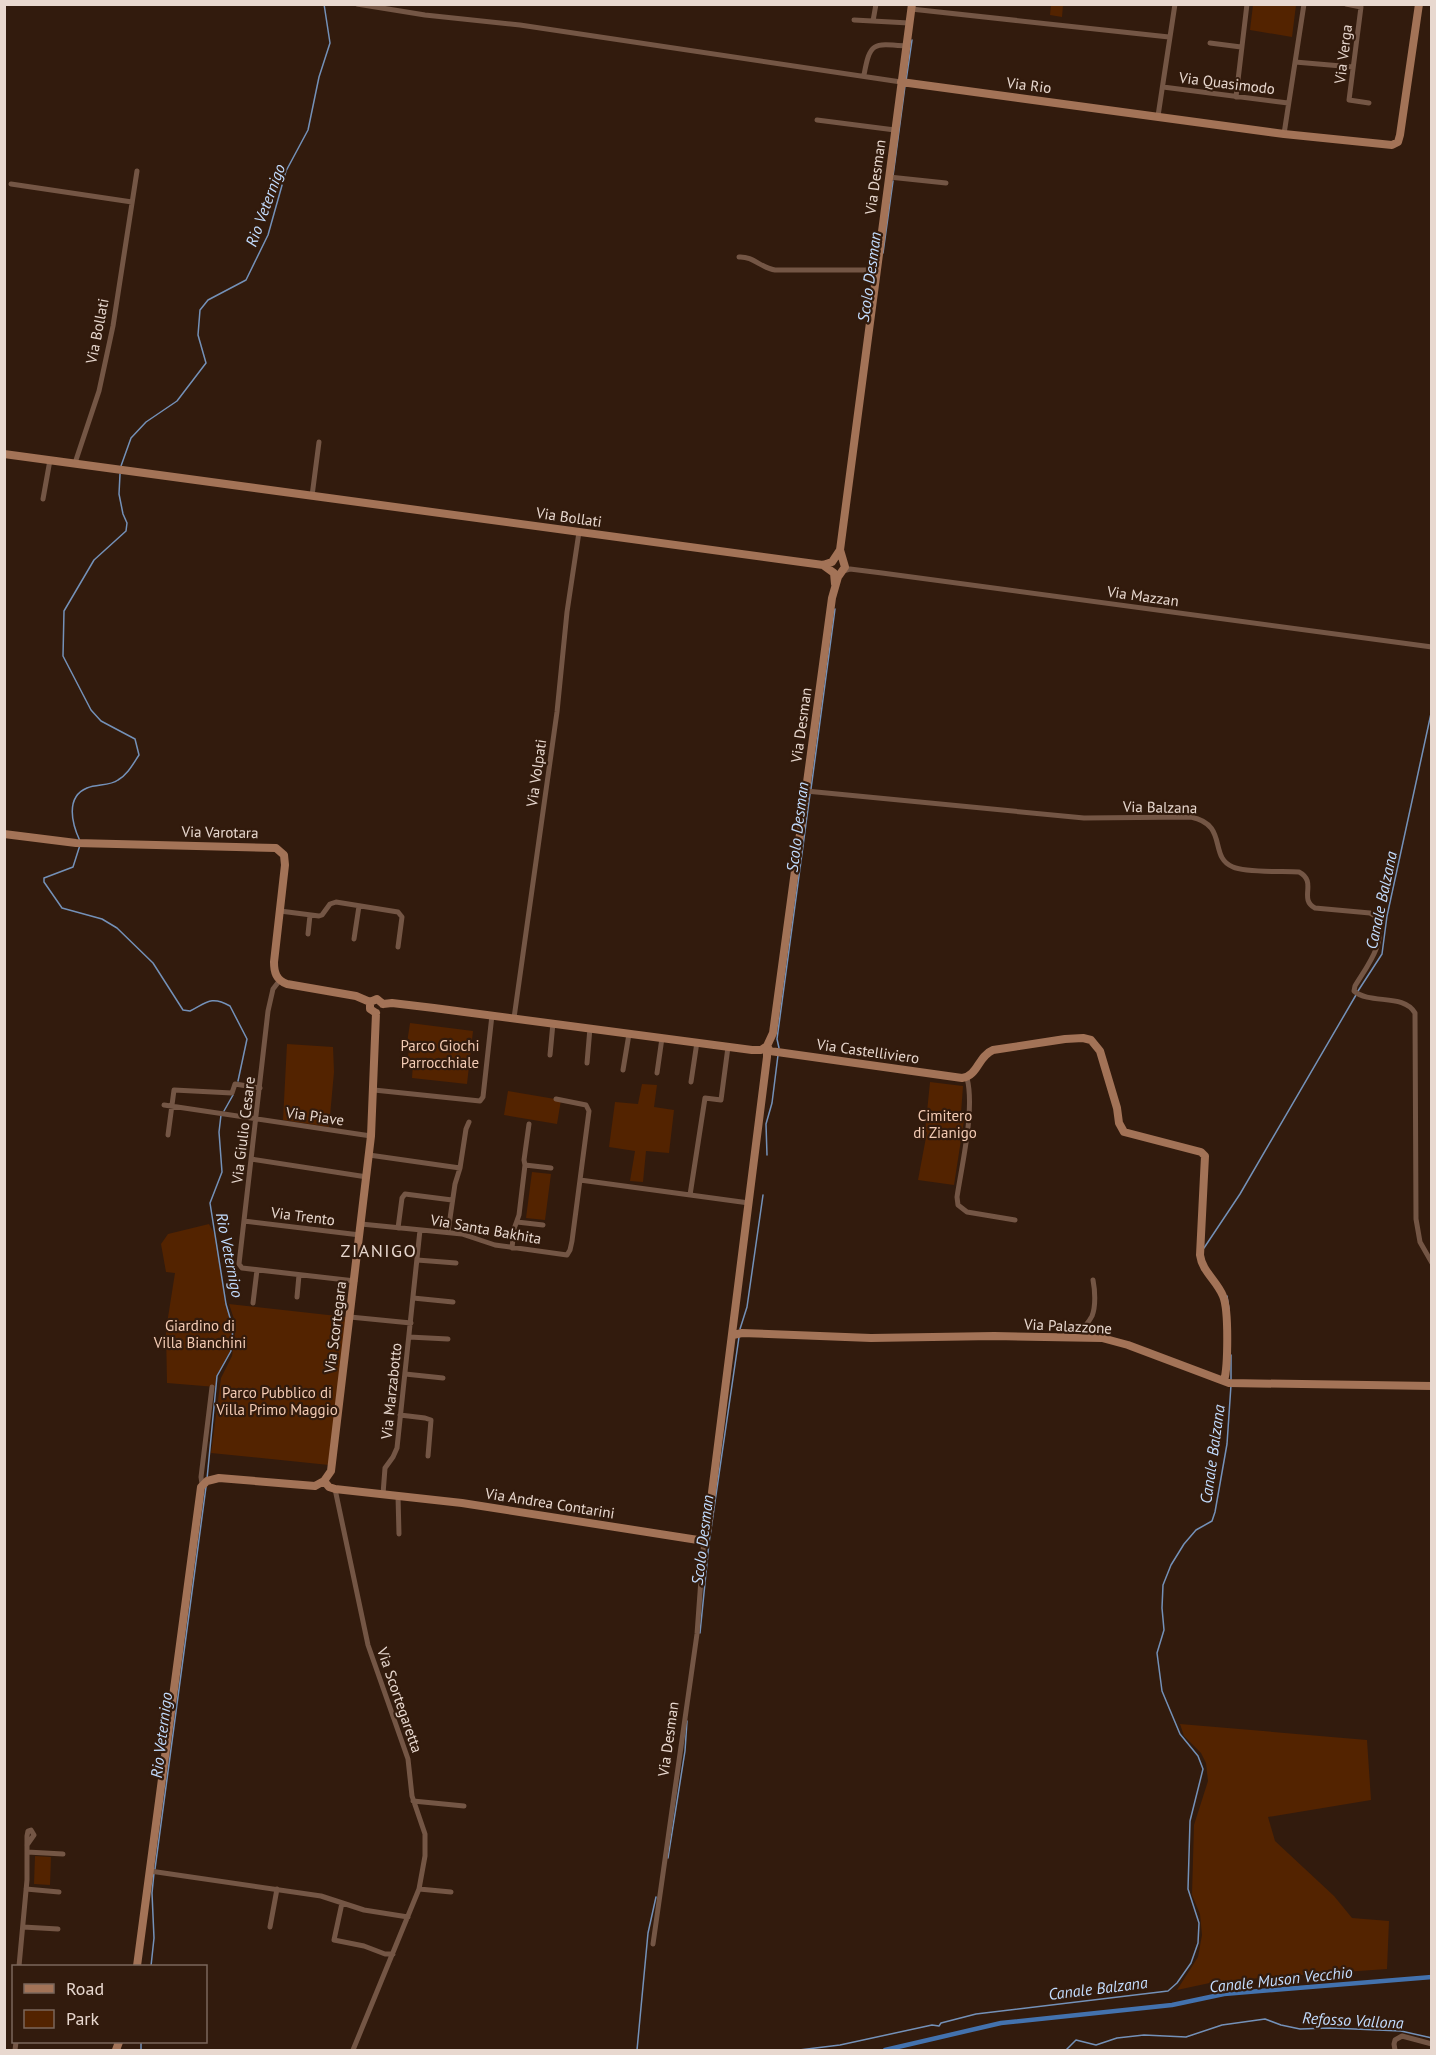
<svg xmlns="http://www.w3.org/2000/svg" width="1436" height="2055" font-family="'PT Sans',sans-serif">
<style>
.green{fill:#532300}
.lines{fill:none;stroke-linecap:round;stroke-linejoin:round}
.stream{stroke:#7491b8;stroke-width:1.5}
.canal{stroke:#4372ae;stroke-width:4.5}
.street{stroke:#745645;stroke-width:5}
.secondary{stroke:#a37357;stroke-width:8}
.labels{text-anchor:middle;dominant-baseline:central;stroke-width:4.5;stroke-linejoin:round;paint-order:stroke}
.street-label{font-size:15px;fill:#e8d8cf;stroke:#321b0d}
.park-label{font-size:15px;fill:#f3cbb4;stroke:#321b0d}
.water-label{font-size:16px;font-style:italic;fill:#c2dcfe;stroke:#321b0d}
.quarter-label{font-size:18px;letter-spacing:1.5px;fill:#e8d8cf;stroke:#321b0d}
</style>
<rect width="100%" height="100%" fill="#321b0d"/>
<path class="green" d="M 1051,5 L 1063,5 L 1062,17 L 1050,15 Z
M 1253,5 L 1296,5 L 1292,37 L 1250,30 Z
M 410,1023 L 473,1031 L 467,1084 L 412,1078 L 413,1063 L 407,1062 L 410,1044 L 407,1043 Z
M 287,1044 L 333,1047 L 334,1072 L 329,1127 L 283,1120 Z
M 930,1082 L 963,1086 L 961,1113 L 965,1114 L 954,1185 L 918,1180 L 927,1132 L 925,1132 Z
M 642,1084 L 657,1085 L 654,1107 L 674,1110 L 669,1153 L 646,1151 L 643,1182 L 630,1181 L 635,1151 L 609,1147 L 615,1102 L 638,1104 Z
M 508,1091 L 561,1100 L 557,1124 L 504,1115 Z
M 532,1172 L 551,1174 L 545,1220 L 526,1218 Z
M 209,1224 L 215,1235 L 226,1304 L 233,1328 L 231,1351 L 217,1376 L 216,1387 L 167,1383 L 166,1330 L 175,1273 L 166,1272 L 161,1244 L 168,1234 Z
M 229,1304 L 346,1317 L 329,1465 L 211,1453 L 221,1378 L 232,1356 L 236,1325 Z
M 1180,1724 L 1367,1740 L 1371,1800 L 1268,1817 L 1275,1841 L 1334,1896 L 1352,1918 L 1389,1921 L 1387,1969 L 1219,1981 L 1177,1990 L 1198,1957 L 1202,1935 L 1200,1914 L 1192,1895 L 1194,1825 L 1208,1781 L 1206,1763 L 1201,1753 L 1184,1736 Z
M 35,1856 L 51,1857 L 50,1885 L 34,1884 Z"/>
<g class="lines">
<path class="stream" d="M 916,5 L 916,4
M 906,81 L 912,40
M 893,176 L 905,86
M 883,253 L 893,181
M 121,466 L 131,438 L 146,422 L 177,401 L 206,363 L 198,335 L 200,310 L 208,300 L 246,280 L 268,235 L 286,171 L 308,130 L 319,77 L 330,43 L 324,4
M 811,789 L 835,609
M 80,841 C 72,824 65,797 87,788 C 97,784 110,786 118,780 C 128,774 133,764 139,755 L 135,739 L 101,721 L 91,710 L 63,656 L 64,611 L 94,560 L 126,531 L 127,523 L 123,514 L 119,494 L 120,474
M 80,845 L 73,867 L 44,878 L 44,882 L 62,908 L 102,919 L 117,928 L 153,963 L 183,1010 L 190,1011 C 206,1003 211,995 230,1006 L 247,1039 L 238,1081
M 1358,991 L 1382,954 L 1387,916 L 1432,709
M 779,1048 L 777,1039 L 810,794
M 224,1111 L 233,1095
M 767,1155 L 766,1124 L 772,1103 L 778,1055
M 1204,1248 L 1240,1194 L 1356,995
M 1227,1296 L 1229,1309
M 740,1329 L 747,1307 L 763,1195
M 1231,1355 L 1231,1381
M 207,1479 L 217,1376 L 231,1351 L 233,1328 L 226,1304 L 210,1203 L 222,1172 L 219,1132 L 221,1115
M 700,1633 L 709,1543 L 739,1337
M 668,1858 L 685,1751 L 687,1721
M 155,1869 L 206,1487
M 151,1966 L 154,1938 L 152,1893 L 154,1873
M 141,2050 L 141,2042
M 637,2050 L 648,1933 L 656,1897
M 799,2050 L 840,2045 L 932,2025 L 939,2026 L 941,2023 L 976,2014 L 1168,1991 L 1177,1983 L 1191,1963 L 1198,1943 L 1199,1923 L 1188,1889 L 1190,1821 L 1203,1769 L 1198,1756 L 1180,1734 L 1162,1691 L 1157,1653 L 1164,1630 L 1162,1608 L 1163,1585 L 1171,1565 L 1184,1544 L 1196,1530 L 1212,1521 L 1215,1512 L 1227,1444 L 1231,1385
M 1066,2050 L 1076,2040 L 1096,2045 L 1117,2038 L 1144,2035 L 1186,2037 L 1222,2025 L 1265,2019 L 1281,2025 L 1300,2029 L 1331,2028 L 1401,2031 L 1432,2038"/>
<path class="canal" d="M 885,2050 L 1001,2023 L 1172,2005 L 1224,1994 L 1432,1977"/>
<path class="street" d="M 357,4 L 425,15 L 520,25 L 901,82
M 1346,4 L 1361,7 L 1349,100 L 1369,103
M 911,9 L 1169,37
M 854,20 L 909,23
M 873,21 L 876,4
M 1210,43 L 1241,47
M 1295,62 L 1353,67
M 864,75 C 870,42 873,43 906,46
M 1163,87 L 1288,103
M 1236,97 L 1247,4
M 1158,116 L 1175,4
M 817,120 L 895,130
M 1284,134 L 1304,4
M 889,177 L 946,183
M 11,184 L 132,202
M 739,257 C 753,256 761,268 775,270 L 876,270
M 75,463 L 99,391 L 113,326 L 137,171
M 312,496 L 319,442
M 43,499 L 50,460
M 843,571 L 850,569 L 882,573 L 1432,647
M 806,791 L 1084,818 L 1191,817 C 1229,825 1208,857 1233,867 C 1246,873 1284,871 1299,872 C 1318,882 1298,899 1315,908 L 1370,913 L 1377,917 C 1387,942 1367,966 1355,986 L 1354,991 C 1370,1005 1404,993 1415,1013 L 1416,1219 L 1420,1242 L 1432,1263
M 280,911 L 319,916 L 322,915 L 330,904 L 336,902 L 398,912 L 402,917 L 398,947
M 308,934 L 310,915
M 354,939 L 359,906
M 280,980 L 273,989 L 268,1011 L 239,1264 L 242,1268 L 355,1281
M 514,1018 L 557,712 L 567,612 L 579,532
M 550,1055 L 553,1023
M 587,1063 L 590,1028
M 623,1070 L 629,1034
M 657,1073 L 662,1038
M 967,1078 C 975,1109 962,1164 957,1197 L 958,1205 L 967,1212 L 1015,1220
M 691,1082 L 697,1042
M 374,1090 L 480,1101 L 483,1097 L 492,1015
M 164,1105 L 371,1136
M 168,1135 L 174,1090 L 232,1093 L 235,1084 L 260,1088
M 369,1155 L 460,1168
M 251,1159 L 367,1177
M 525,1165 L 551,1168
M 580,1180 L 749,1203
M 690,1195 L 705,1098 L 721,1100 L 728,1047
M 244,1221 L 360,1235
M 517,1222 L 543,1225
M 361,1224 L 462,1234 L 495,1245 L 567,1255 L 570,1250 L 572,1241 L 589,1111 L 586,1105 L 556,1099
M 398,1228 L 402,1198 L 405,1194 L 452,1200
M 448,1232 L 455,1184 L 460,1168 L 466,1129 L 469,1122
M 512,1248 L 514,1229 L 519,1215 L 525,1165 L 524,1160 L 529,1124
M 417,1260 L 456,1263
M 297,1297 L 299,1275
M 413,1298 L 453,1302
M 253,1303 L 257,1270
M 350,1317 L 411,1323
M 409,1337 L 448,1339
M 1079,1338 C 1081,1329 1088,1324 1092,1316 C 1096,1306 1095,1290 1093,1280
M 405,1374 L 443,1378
M 400,1415 L 425,1418 L 431,1420 L 428,1456
M 202,1484 L 201,1477 L 212,1387
M 335,1489 L 368,1645 L 408,1759 L 412,1796 L 425,1834 L 425,1856 L 419,1889 L 353,2050
M 383,1494 L 385,1468 L 393,1457 L 397,1448 L 420,1230
M 398,1496 L 399,1534
M 413,1801 L 464,1806
M 27,1852 L 63,1854
M 150,1871 L 321,1896 L 364,1910 L 408,1917
M 26,1889 L 59,1892
M 419,1889 L 451,1892
M 342,1903 L 334,1940 L 364,1946 L 385,1954 L 393,1954
M 23,1927 L 58,1929
M 270,1927 L 277,1889
M 653,1944 L 697,1634 L 704,1538
M 19,1966 L 27,1880 L 27,1836 L 28,1831 L 31,1830 L 34,1835 L 27,1845
M 15,2050 L 16,2042
M 1395,2050 L 1394,2044 L 1395,2040 L 1402,2036 L 1432,2044"/>
<path class="secondary" d="M 901,82 L 1284,134 L 1392,145 L 1398,142 L 1400,135 L 1419,4
M 4,454 L 823,565 L 832,562 L 840,550 L 912,4
M 823,565 L 834,573 L 835,584
M 4,834 L 76,843 L 276,848 L 284,855 L 285,865 L 274,962 C 274,972 276,980 287,984 L 356,996 L 370,1002
M 383,1004 L 392,1003 L 434,1008 L 752,1050 L 761,1050 L 767,1046
M 376,1013 L 370,1009 L 370,1002 L 377,999 L 383,1004
M 767,1046 L 770,1051 L 962,1078 C 978,1076 978,1056 993,1050 L 1065,1039 L 1083,1038 L 1091,1040 L 1100,1051 L 1117,1108 L 1119,1123 L 1124,1132 L 1201,1152 L 1205,1156 L 1200,1255 C 1202,1271 1217,1281 1223,1296 C 1229,1310 1228,1367 1224,1381
M 767,1046 L 773,1033 L 832,598 L 838,577 L 845,567 L 840,550
M 733,1335 L 742,1333 L 871,1338 L 994,1336 L 1102,1338 L 1128,1345 L 1229,1383 L 1432,1386
M 324,1481 L 329,1487 L 335,1489 L 462,1503 L 698,1540 L 704,1538 L 707,1532 L 767,1057 L 767,1046
M 137,1966 L 201,1487 L 207,1481 L 219,1478 L 315,1486 L 324,1481 L 331,1471 L 371,1136 L 376,1013
M 116,2050 L 119,2042"/>
</g>
<g class="labels">
<g class="street-label">
<text transform="translate(1343 54) rotate(-83)">Via Verga</text>
<text transform="translate(1227 83) rotate(7)">Via Quasimodo</text>
<text transform="translate(1029 85) rotate(7)">Via Rio</text>
<text transform="translate(875 177) rotate(-82)">Via Desman</text>
<text transform="translate(97 331) rotate(-79)">Via Bollati</text>
<text transform="translate(569 517) rotate(8)">Via Bollati</text>
<text transform="translate(1143 596) rotate(8)">Via Mazzan</text>
<text transform="translate(801 725) rotate(-82)">Via Desman</text>
<text transform="translate(536 773) rotate(-82)">Via Volpati</text>
<text transform="translate(1160 807) rotate(1)">Via Balzana</text>
<text transform="translate(220 832) rotate(1)">Via Varotara</text>
<text transform="translate(868 1051) rotate(8)">Via Castelliviero</text>
<text transform="translate(315 1116) rotate(8)">Via Piave</text>
<text transform="translate(243 1130) rotate(-83)">Via Giulio Cesare</text>
<text transform="translate(303 1216) rotate(7)">Via Trento</text>
<text transform="translate(486 1229) rotate(10)">Via Santa Bakhita</text>
<text transform="translate(1068 1326) rotate(3)">Via Palazzone</text>
<text transform="translate(335 1327) rotate(-83)">Via Scortegara</text>
<text transform="translate(391 1391) rotate(-84)">Via Marzabotto</text>
<text transform="translate(550 1503) rotate(9)">Via Andrea Contarini</text>
<text transform="translate(400 1700) rotate(71)">Via Scortegaretta</text>
<text transform="translate(668 1739) rotate(-82)">Via Desman</text>
</g>
<g class="park-label">
<text x="440" y="1045">Parco Giochi<tspan x="440" dy="17">Parrocchiale</tspan></text>
<text x="945" y="1115">Cimitero<tspan x="945" dy="17">di Zianigo</tspan></text>
<text x="200" y="1325">Giardino di<tspan x="200" dy="17">Villa Bianchini</tspan></text>
<text x="277" y="1392">Parco Pubblico di<tspan x="277" dy="17">Villa Primo Maggio</tspan></text>
</g>
<g class="water-label">
<text transform="translate(265 205) rotate(-70)">Rio Veternigo</text>
<text transform="translate(869 277) rotate(-82)">Scolo Desman</text>
<text transform="translate(797 827) rotate(-83)">Scolo Desman</text>
<text transform="translate(1381 900) rotate(-78)">Canale Balzana</text>
<text transform="translate(230 1255) rotate(79)">Rio Veternigo</text>
<text transform="translate(1212 1454) rotate(-82)">Canale Balzana</text>
<text transform="translate(702 1540) rotate(-83)">Scolo Desman</text>
<text transform="translate(161 1735) rotate(-83)">Rio Veternigo</text>
<text transform="translate(1281 1979) rotate(-6)">Canale Muson Vecchio</text>
<text transform="translate(1098 1988) rotate(-7)">Canale Balzana</text>
<text transform="translate(1353 2020) rotate(3)">Refosso Vallona</text>
</g>
<g class="quarter-label">
<text x="379" y="1250">ZIANIGO</text>
</g>
</g>
<rect width="1436" height="2055" fill="none" stroke="#e8d8cf" stroke-width="12"/>
<rect x="12" y="1965" width="195" height="78" fill="#321b0d" stroke="#7b675b" stroke-width="1.5"/>
<rect x="24" y="1984" width="30" height="9" fill="#a37357" stroke="#7b675b" stroke-width="1.5"/>
<text x="66" y="1995" font-size="18" fill="#e8d8cf">Road</text>
<rect x="24" y="2010" width="30" height="18" fill="#532300" stroke="#7b675b" stroke-width="1.5"/>
<text x="66" y="2025" font-size="18" fill="#e8d8cf">Park</text>
</svg>
